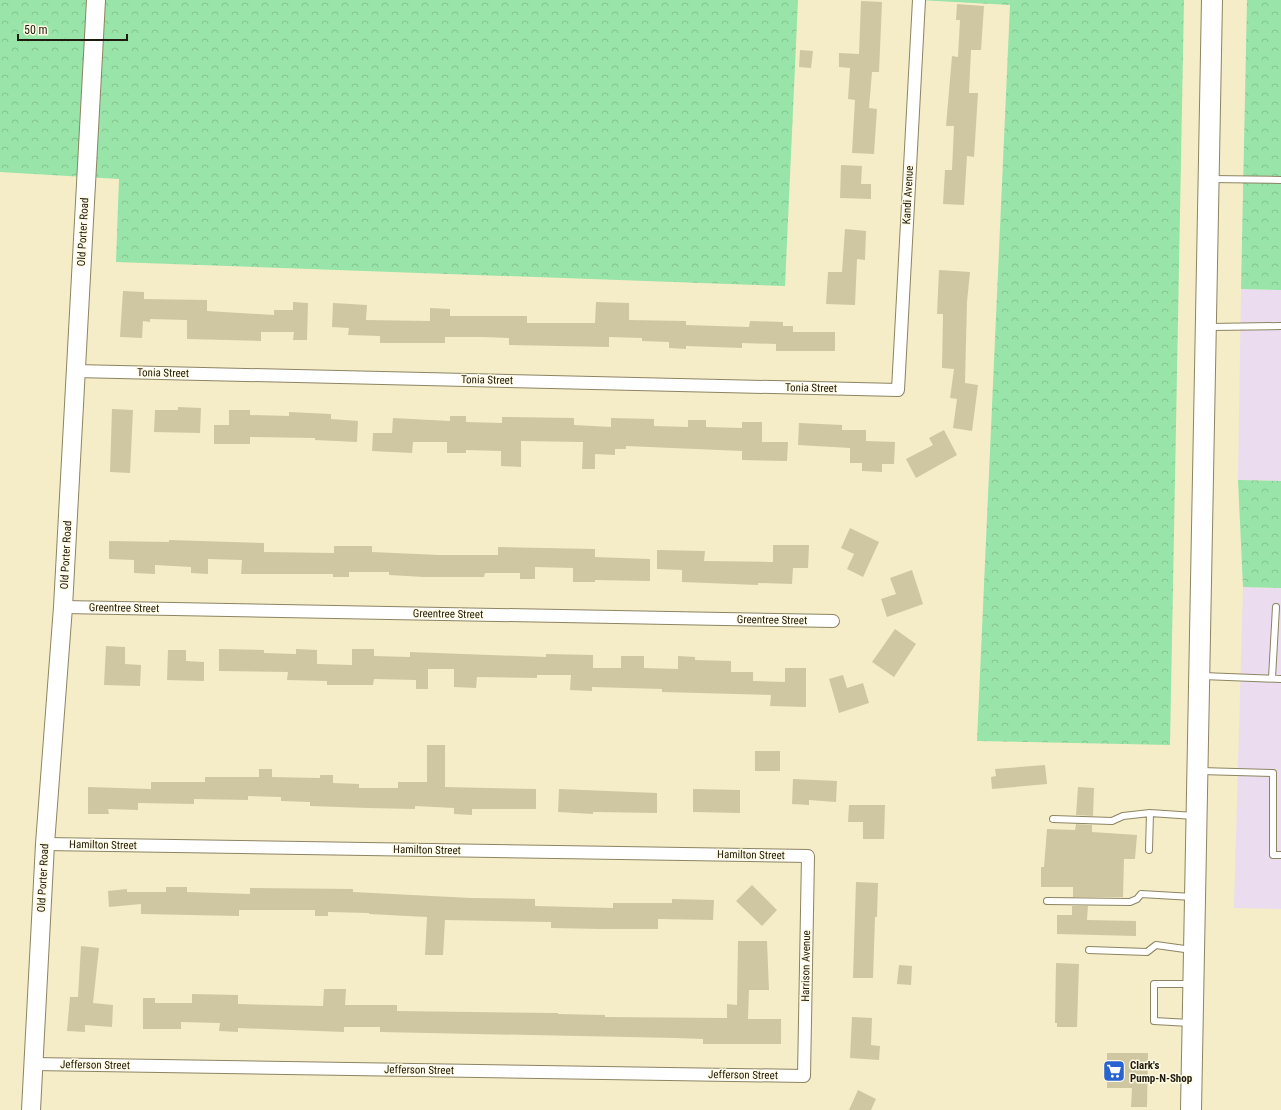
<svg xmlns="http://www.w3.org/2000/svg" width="1281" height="1110" font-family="'Roboto Condensed',sans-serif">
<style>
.industrial{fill:#ebdcef}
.forest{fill:url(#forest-crowns)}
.building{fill:#cfc7a2}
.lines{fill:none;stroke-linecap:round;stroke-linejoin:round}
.lane-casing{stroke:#8c8462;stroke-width:8}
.street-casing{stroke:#8c8462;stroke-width:14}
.secondary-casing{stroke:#8c8462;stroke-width:20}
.primary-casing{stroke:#8c8462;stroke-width:22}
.lane{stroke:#fff;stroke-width:6}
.street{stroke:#fff;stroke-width:12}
.secondary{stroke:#fff;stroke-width:18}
.primary{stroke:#fff;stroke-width:20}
.labels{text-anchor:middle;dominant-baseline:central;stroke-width:3;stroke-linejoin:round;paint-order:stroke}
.street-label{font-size:11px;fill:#1f1b0e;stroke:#fffae3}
.poi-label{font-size:11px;font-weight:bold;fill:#1f1b0e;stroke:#fffae3;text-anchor:start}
</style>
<defs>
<pattern id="forest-crowns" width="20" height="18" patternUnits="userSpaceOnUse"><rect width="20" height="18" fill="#98e4a9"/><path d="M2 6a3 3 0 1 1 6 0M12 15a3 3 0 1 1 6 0" fill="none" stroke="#83c390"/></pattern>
</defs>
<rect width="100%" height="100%" fill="#f5edc7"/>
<path class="industrial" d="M 1241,289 L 1281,290 L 1281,481 L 1238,480 Z
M 1243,587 L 1281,588 L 1281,909 L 1234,908 Z"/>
<path class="forest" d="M 0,0 L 798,0 L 785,286 L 116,262 L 119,179 L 0,172 Z
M 919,0 L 1184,0 L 1170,745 L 977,741 L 1010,5 Z
M 1247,0 L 1281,0 L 1281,290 L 1241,289 Z
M 1238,480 L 1281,481 L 1281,588 L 1243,587 Z"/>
<path class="building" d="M 861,1 L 882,2 L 879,72 L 872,72 L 869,108 L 877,109 L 874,154 L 852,153 L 855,100 L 848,99 L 850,68 L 839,67 L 839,53 L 859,54 Z
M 957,4 L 984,6 L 981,50 L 971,50 L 969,93 L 978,93 L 974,157 L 967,156 L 964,205 L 943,204 L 945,170 L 952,170 L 954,126 L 946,126 L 952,56 L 958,57 L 960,20 L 956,20 Z
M 800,50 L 813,51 L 811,68 L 799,67 Z
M 841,165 L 862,166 L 861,184 L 871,184 L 871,199 L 840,198 Z
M 845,229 L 866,231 L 865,260 L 857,259 L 855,305 L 826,304 L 828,272 L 842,272 Z
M 939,270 L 970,272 L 967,302 L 965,383 L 978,385 L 972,431 L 953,428 L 957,399 L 950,398 L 954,369 L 942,368 L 943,314 L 937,314 Z
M 123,291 L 144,292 L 144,299 L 207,300 L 207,311 L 274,315 L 274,310 L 293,310 L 293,302 L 308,303 L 307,340 L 293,340 L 294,332 L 261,332 L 261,341 L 187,339 L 187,320 L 150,319 L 150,322 L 143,321 L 142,338 L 120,337 Z
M 596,302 L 629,303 L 629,320 L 686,321 L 686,325 L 749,327 L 750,321 L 783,322 L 783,326 L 793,326 L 793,332 L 835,332 L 835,351 L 776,351 L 776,344 L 742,343 L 742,348 L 686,346 L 686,349 L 669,348 L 669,342 L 642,341 L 642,338 L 609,337 L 609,347 L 509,345 L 509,338 L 483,337 L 445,337 L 445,343 L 380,343 L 380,336 L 348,335 L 349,328 L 332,327 L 333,303 L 367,305 L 366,320 L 430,321 L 430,308 L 450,309 L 450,316 L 527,316 L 527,323 L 595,323 Z
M 178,407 L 201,408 L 200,433 L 154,432 L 155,410 L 178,410 Z
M 112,409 L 133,410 L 130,473 L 110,472 Z
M 229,410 L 250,410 L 250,415 L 289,416 L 289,412 L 331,414 L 331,419 L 358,421 L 357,442 L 315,440 L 315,438 L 250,437 L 250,444 L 214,444 L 214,425 L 229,425 Z
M 450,416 L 466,416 L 466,422 L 502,423 L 502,417 L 574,418 L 574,425 L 611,427 L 611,418 L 654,419 L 654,426 L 688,427 L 688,420 L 706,420 L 706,427 L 742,428 L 742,422 L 762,422 L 762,442 L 788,442 L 787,461 L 742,460 L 742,451 L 626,446 L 626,449 L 615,449 L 615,455 L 595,454 L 595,469 L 582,469 L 583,442 L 521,441 L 521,467 L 501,466 L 501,451 L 466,450 L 466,453 L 447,453 L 447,442 L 413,442 L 412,453 L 372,451 L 373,433 L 392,433 L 393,418 L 450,421 Z
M 799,423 L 842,425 L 842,430 L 866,430 L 866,441 L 895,442 L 894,464 L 882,464 L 882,472 L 862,471 L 862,463 L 850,463 L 850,448 L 798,445 Z
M 944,430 L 957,455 L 916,478 L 906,459 L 933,445 L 929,438 Z
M 850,528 L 879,542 L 863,577 L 847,569 L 854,554 L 841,548 Z
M 169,540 L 264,543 L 264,552 L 334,553 L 334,546 L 372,546 L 372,552 L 439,555 L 498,555 L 498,547 L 595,549 L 595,557 L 650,559 L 650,581 L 595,580 L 595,582 L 573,582 L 573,568 L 535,567 L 535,579 L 520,579 L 520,573 L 485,573 L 484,577 L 424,577 L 389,575 L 389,572 L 349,572 L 349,577 L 333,577 L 333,574 L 241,574 L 242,560 L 208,559 L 208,574 L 191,573 L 191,567 L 155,565 L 155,574 L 134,573 L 134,560 L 109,559 L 109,541 L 169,542 Z
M 773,545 L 809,545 L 808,568 L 793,568 L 792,584 L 758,583 L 758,585 L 682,582 L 682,570 L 657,569 L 657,550 L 705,551 L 704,561 L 773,562 Z
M 912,570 L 923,604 L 887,617 L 881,599 L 896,594 L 890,578 Z
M 895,629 L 916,644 L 894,677 L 872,662 Z
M 106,646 L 125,647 L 125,664 L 141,665 L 140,686 L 104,685 Z
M 219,649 L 264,650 L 264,653 L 296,654 L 296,649 L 317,650 L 317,664 L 352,665 L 352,649 L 374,649 L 374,656 L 410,657 L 410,652 L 546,657 L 546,654 L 593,655 L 593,668 L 621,668 L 621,656 L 644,656 L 644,668 L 678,669 L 678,656 L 695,657 L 695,660 L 731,661 L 731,672 L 753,672 L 753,681 L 785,682 L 785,668 L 806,668 L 806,707 L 770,706 L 771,695 L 662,692 L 662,689 L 592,687 L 592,691 L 570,690 L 571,675 L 537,675 L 537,678 L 477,677 L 476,688 L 454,687 L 454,669 L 428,669 L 428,689 L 416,689 L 416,680 L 374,679 L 373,685 L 327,685 L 327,681 L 287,680 L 288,672 L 219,671 Z
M 168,650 L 186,650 L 186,661 L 204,662 L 204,681 L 167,680 Z
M 843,675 L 847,688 L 863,683 L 869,703 L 839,713 L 829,679 Z
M 427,745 L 445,745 L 445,787 L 536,789 L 536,809 L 472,809 L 472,815 L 454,814 L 454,808 L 415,806 L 415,809 L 368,808 L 310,806 L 310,802 L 281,801 L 281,797 L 248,796 L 248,800 L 194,799 L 194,804 L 138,803 L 138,810 L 108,809 L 109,814 L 88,814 L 88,787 L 151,789 L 151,782 L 205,782 L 205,777 L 259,777 L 259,769 L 272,769 L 272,777 L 320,778 L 320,775 L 333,775 L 333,783 L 359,784 L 359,788 L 398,788 L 398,782 L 427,782 Z
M 755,751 L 780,751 L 780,771 L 755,771 Z
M 1045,765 L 1047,784 L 992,789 L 991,777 L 996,776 L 995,769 Z
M 793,779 L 837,781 L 836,802 L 809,800 L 809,805 L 792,804 Z
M 1078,787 L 1094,788 L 1093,816 L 1076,815 Z
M 559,789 L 657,793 L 657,813 L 593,812 L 593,814 L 558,812 Z
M 693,789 L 740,790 L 740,813 L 693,812 Z
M 849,805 L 885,805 L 884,839 L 863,839 L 863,822 L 848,822 Z
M 1076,824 L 1092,825 L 1092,832 L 1137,835 L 1135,859 L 1124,859 L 1123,897 L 1073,897 L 1073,887 L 1041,887 L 1041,867 L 1044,867 L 1047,829 L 1075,830 Z
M 856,882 L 878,883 L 877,917 L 875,917 L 873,978 L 853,978 Z
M 752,885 L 777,910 L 762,926 L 736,901 Z
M 166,887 L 187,887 L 187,892 L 250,894 L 250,888 L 353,889 L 353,892 L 471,898 L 535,899 L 535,906 L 613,908 L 613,903 L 672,903 L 672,899 L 714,900 L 713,920 L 658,919 L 658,929 L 602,929 L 551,928 L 551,922 L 445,920 L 443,955 L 425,955 L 427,917 L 369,914 L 369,913 L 328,912 L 328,916 L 315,916 L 315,910 L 239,910 L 239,916 L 141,914 L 141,904 L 109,907 L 108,891 L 127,889 L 127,892 L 166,892 Z
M 1072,906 L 1088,906 L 1087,920 L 1136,921 L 1136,936 L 1057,934 L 1057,915 L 1072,915 Z
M 738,941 L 767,941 L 769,990 L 749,990 L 748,1019 L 781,1019 L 781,1044 L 703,1044 L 703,1039 L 676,1038 L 380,1032 L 380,1027 L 344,1027 L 344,1032 L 238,1028 L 238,1032 L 219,1031 L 220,1023 L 181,1022 L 181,1029 L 143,1029 L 143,998 L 155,998 L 155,1003 L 192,1003 L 192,994 L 238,995 L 238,1004 L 323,1006 L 324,989 L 346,989 L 345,1005 L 397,1005 L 397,1011 L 558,1013 L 558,1014 L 605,1015 L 605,1017 L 727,1018 L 727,1004 L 737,1005 Z
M 81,946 L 99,948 L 93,1003 L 113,1005 L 112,1027 L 85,1025 L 85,1032 L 67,1031 L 70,997 L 78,997 Z
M 1056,963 L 1079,964 L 1077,1027 L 1057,1027 L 1057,1023 L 1055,1023 Z
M 899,965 L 912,966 L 911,985 L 897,984 Z
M 852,1017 L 872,1018 L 871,1045 L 880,1046 L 879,1060 L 850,1058 Z
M 1107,1053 L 1148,1053 L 1147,1107 L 1131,1107 L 1132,1088 L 1107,1088 Z
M 858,1090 L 876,1099 L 871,1110 L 849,1110 Z"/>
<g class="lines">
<g class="lane-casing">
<path id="lane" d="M 1211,179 L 1281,180
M 1209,327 L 1281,326
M 1203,676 L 1281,679
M 1272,678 L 1276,607
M 1200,771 L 1273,773 L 1273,855 L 1281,855
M 1053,819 L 1112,821 L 1123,816 L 1150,813
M 1149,850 L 1150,813 L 1194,816
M 1047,901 L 1130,902 L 1137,899 L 1141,894 L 1193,897
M 1089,950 L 1147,952 L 1156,945 L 1192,950
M 1190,1023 L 1154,1021 L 1154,984 L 1191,984"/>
</g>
<g class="street-casing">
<path id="street" d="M 76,371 L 898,390 L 919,0
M 63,607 L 833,621
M 33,1064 L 804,1076 L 808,856 L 45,844"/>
</g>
<g class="secondary-casing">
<path id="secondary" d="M 31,1110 L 45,844 L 63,607 L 96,0"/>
</g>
<g class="primary-casing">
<path id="primary" d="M 1191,1110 L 1212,0"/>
</g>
<use href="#lane" class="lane"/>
<use href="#street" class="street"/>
<use href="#secondary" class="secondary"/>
<use href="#primary" class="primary"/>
</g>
<defs>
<g id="supermarket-square" transform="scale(1.15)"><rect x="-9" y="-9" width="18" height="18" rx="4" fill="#2863d0" stroke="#fffae3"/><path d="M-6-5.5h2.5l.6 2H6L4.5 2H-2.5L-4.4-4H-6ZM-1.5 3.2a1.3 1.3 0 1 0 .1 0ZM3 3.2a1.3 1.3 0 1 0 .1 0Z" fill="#fff"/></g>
</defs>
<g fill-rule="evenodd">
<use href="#supermarket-square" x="1114" y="1071"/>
</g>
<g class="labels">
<g class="street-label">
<text transform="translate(908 195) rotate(-87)">Kandi Avenue</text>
<text transform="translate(83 232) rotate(-87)">Old Porter Road</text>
<text transform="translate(163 373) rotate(1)">Tonia Street</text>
<text transform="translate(487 380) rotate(1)">Tonia Street</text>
<text transform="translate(811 388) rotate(1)">Tonia Street</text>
<text transform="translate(66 555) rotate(-87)">Old Porter Road</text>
<text transform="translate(124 608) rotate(1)">Greentree Street</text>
<text transform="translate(448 614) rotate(1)">Greentree Street</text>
<text transform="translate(772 620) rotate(1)">Greentree Street</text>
<text transform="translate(103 845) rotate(1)">Hamilton Street</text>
<text transform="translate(427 850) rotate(1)">Hamilton Street</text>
<text transform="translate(751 855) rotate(1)">Hamilton Street</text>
<text transform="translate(43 878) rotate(-87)">Old Porter Road</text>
<text transform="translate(806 966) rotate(-89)">Harrison Avenue</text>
<text transform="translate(95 1065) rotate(1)">Jefferson Street</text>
<text transform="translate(419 1070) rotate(1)">Jefferson Street</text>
<text transform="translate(743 1075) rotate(1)">Jefferson Street</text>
</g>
<g class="poi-label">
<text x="1130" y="1065">Clark's<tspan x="1130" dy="13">Pump-N-Shop</tspan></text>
</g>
</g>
<path d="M18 34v6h109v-6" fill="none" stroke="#1f1b0e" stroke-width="2"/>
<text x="24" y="34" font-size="12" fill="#1f1b0e" stroke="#fffae3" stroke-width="3" paint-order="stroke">50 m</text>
</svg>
